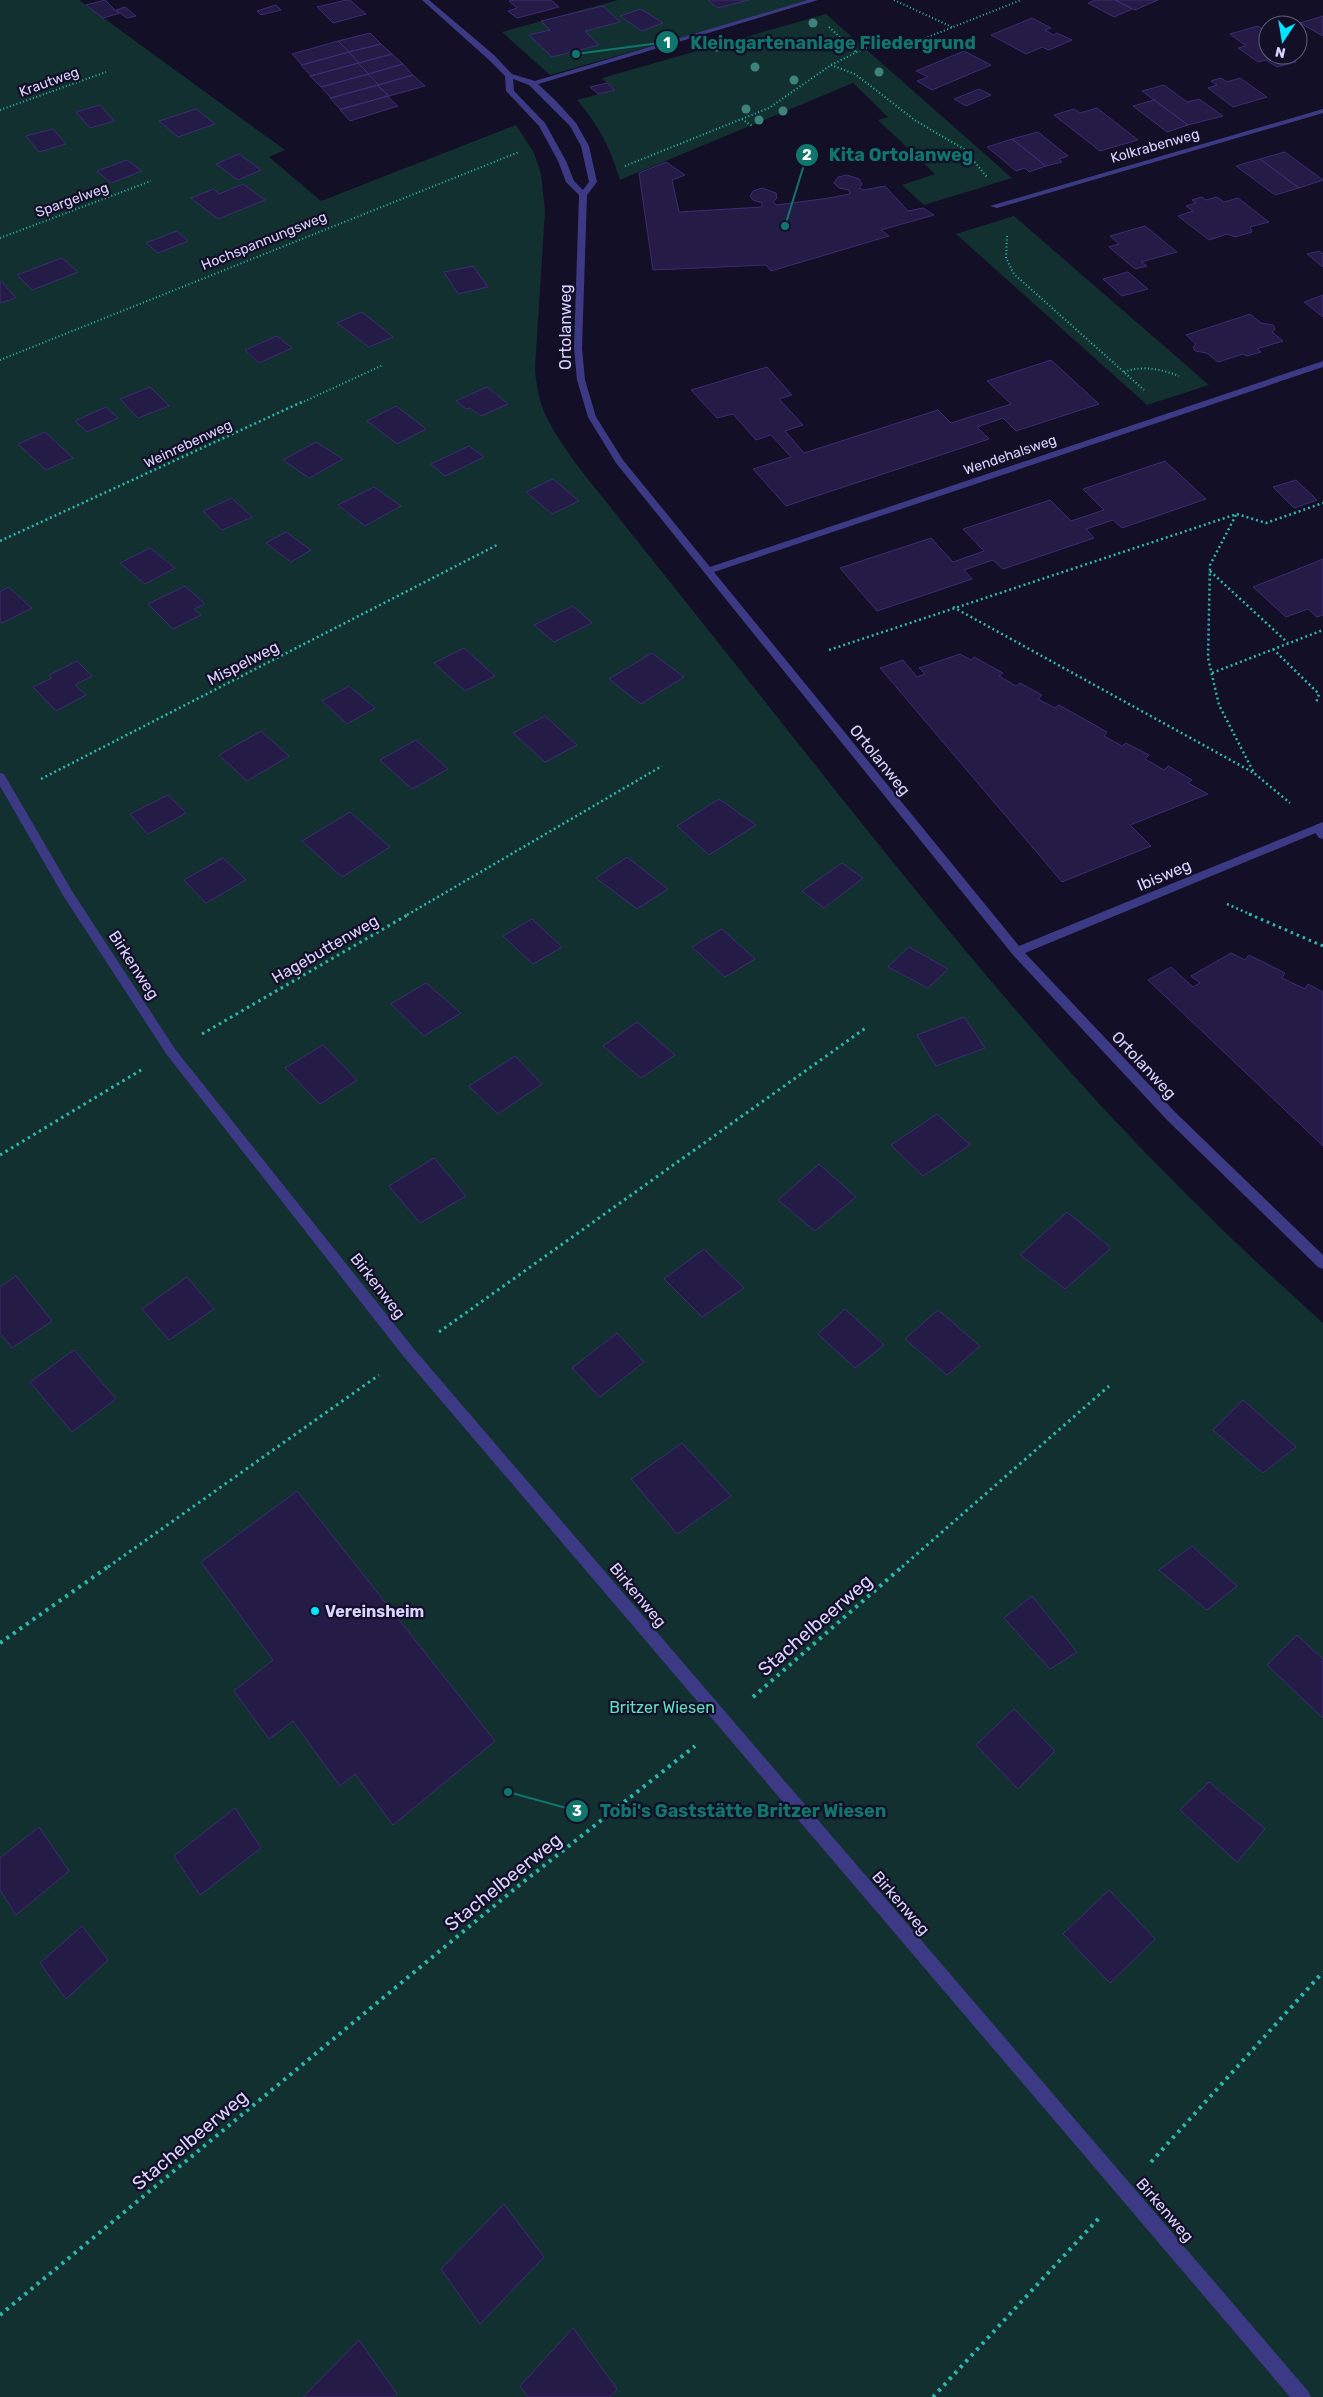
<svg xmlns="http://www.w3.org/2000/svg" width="1323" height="2397" font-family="Rubik,sans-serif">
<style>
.green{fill:#12302f}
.building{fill:#241b47;stroke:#3b2d73}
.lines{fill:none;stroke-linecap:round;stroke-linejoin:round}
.path-far3{stroke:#2fb8b0;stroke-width:2;stroke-dasharray:1 2.5;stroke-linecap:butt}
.path-far2{stroke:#2fb8b0;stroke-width:2.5;stroke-dasharray:2 3;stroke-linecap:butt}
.path-far1{stroke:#2fb8b0;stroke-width:3;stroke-dasharray:2.5 4;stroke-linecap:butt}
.path{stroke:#2fb8b0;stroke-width:4;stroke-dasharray:3 5;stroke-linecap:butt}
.service{fill:#3d3a85;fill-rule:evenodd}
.minor{fill:#3d3a85;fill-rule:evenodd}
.tree{fill:#3d827b}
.poi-dot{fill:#00e5ff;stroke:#130f26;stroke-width:2}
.labels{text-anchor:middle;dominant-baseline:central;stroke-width:4.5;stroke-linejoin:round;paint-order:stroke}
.far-street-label{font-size:14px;fill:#d9d4ff;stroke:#130f26}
.street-label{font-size:16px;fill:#d9d4ff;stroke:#130f26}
.poi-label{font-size:16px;font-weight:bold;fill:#d9d4ff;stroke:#130f26;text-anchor:start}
.park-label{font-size:16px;fill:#5fe0c0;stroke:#130f26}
.near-street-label{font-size:19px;fill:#d9d4ff;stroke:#130f26}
.leader{fill:none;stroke:#0f766e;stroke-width:2}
.callout-dot{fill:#0f766e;stroke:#130f26;stroke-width:2}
.mark-label{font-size:15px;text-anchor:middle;font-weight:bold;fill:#fff}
.callout-label{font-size:18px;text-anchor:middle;font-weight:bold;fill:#0f766e;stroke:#130f26;stroke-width:4.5;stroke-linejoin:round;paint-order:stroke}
</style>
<rect width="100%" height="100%" fill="#130f26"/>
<path class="green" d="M 0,0 L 79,0 L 285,150 L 269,157 L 321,201 L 516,125 L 534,153 L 541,174 L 545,211 L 535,368 C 536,385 539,401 546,416 C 562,449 589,480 611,508 C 645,551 679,593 713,636 C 831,784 947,935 1074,1076 C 1152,1163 1236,1245 1323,1323 L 1323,2397 L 0,2397 Z
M 618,0 L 814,0 L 550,75 L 502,32 Z
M 826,14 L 1012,178 L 924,205 L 902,185 L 935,174 L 878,120 L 888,117 L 853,83 L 620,180 C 610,147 599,126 577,100 L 614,90 L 602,78 Z
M 1014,216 L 1209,385 L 1147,405 L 956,234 Z"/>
<path class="building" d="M 105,0 L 115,10 L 120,13 L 103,18 L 86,5 Z
M 346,0 L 350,0 L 366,14 L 333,23 L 317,7 Z
M 514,0 L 551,0 L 559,7 L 517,18 L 508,11 L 517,8 L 509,1 Z
M 708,0 L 749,0 L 717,8 Z
M 1095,0 L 1115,0 L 1132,9 L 1114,17 L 1088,3 Z
M 1115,0 L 1158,0 L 1135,10 Z
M 276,5 L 281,10 L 261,15 L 257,11 Z
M 603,6 L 620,22 L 585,31 L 599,45 L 552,57 L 529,35 L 550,30 L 541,21 Z
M 125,7 L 136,16 L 127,18 L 116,10 Z
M 641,9 L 663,23 L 642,31 L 620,16 Z
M 1323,16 L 1323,36 L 1300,23 Z
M 1032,18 L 1051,28 L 1045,30 L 1054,35 L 1057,33 L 1072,40 L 1049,50 L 1042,47 L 1026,54 L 991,35 Z
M 1258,26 L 1268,33 L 1268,55 L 1286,55 L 1296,62 L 1277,67 L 1266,60 L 1258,62 L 1238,48 L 1246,46 L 1230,34 Z
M 370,33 L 381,44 L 349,52 L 338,41 Z
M 338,41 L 349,52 L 302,65 L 292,54 Z
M 381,44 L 392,54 L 359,63 L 349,52 Z
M 964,51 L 991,65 L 932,90 L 917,81 L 928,77 L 916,71 Z
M 349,52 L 359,63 L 311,76 L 301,65 Z
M 392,54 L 403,64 L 369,74 L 358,63 Z
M 358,63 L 369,74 L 321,87 L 310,76 Z
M 403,64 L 413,75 L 379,85 L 368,74 Z
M 368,74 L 379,85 L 331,98 L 321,87 Z
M 413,75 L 425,86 L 389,96 L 377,85 Z
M 1221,78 L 1227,82 L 1240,78 L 1267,97 L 1233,107 L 1208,88 L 1217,85 L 1211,81 Z
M 607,83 L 615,90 L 598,94 L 590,87 Z
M 377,85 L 389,96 L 340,109 L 330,98 Z
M 1164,85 L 1187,102 L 1199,99 L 1223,116 L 1188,125 L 1142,91 Z
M 979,89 L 991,95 L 966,106 L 954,99 Z
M 387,96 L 398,106 L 350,121 L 340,110 Z
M 1154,100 L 1188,125 L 1167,132 L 1133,106 Z
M 100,105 L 114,121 L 90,128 L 76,112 Z
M 1097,108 L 1138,140 L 1100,151 L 1054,115 L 1074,109 L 1080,113 Z
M 196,109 L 215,124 L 178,137 L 159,121 Z
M 53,129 L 66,144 L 39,152 L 26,136 Z
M 1038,132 L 1068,156 L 1059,159 L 1062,162 L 1046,166 L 1012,139 Z
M 1012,139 L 1046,166 L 1029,172 L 1025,168 L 1016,171 L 987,147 Z
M 1285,152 L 1323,180 L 1299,188 L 1260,159 Z
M 239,154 L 261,170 L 238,180 L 216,164 Z
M 1260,159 L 1299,188 L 1275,195 L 1236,166 Z
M 127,160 L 142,171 L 111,183 L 97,171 Z
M 666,162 L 685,175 L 672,180 L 679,212 L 762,207 L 762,203 L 753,200 L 750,196 L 753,191 L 762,188 L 776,193 L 777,198 L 773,202 L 777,205 L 829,198 L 850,194 L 849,190 L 839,188 L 834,183 L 838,177 L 847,175 L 859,179 L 862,184 L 859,188 L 864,190 L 885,186 L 908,211 L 923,208 L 934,215 L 881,230 L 889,236 L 771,271 L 766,265 L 653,270 L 639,173 Z
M 243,184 L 265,200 L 218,219 L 191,198 L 214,189 L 219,194 Z
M 1202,197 L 1206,200 L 1217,197 L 1224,202 L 1238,198 L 1269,222 L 1250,227 L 1252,232 L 1235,237 L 1227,234 L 1209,240 L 1178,216 L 1193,211 L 1186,206 L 1196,203 L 1192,200 Z
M 1145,226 L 1177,252 L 1141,262 L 1147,266 L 1135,269 L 1109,247 L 1119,244 L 1110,236 Z
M 177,231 L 188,241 L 158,253 L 146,243 Z
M 1319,251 L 1323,254 L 1323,267 L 1307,254 Z
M 62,258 L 78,272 L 32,290 L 17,275 Z
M 473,266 L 488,287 L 458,294 L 444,272 Z
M 1128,272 L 1148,289 L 1122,296 L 1103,279 Z
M 0,281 L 1,281 L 16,298 L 0,303 Z
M 1323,295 L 1323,317 L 1304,302 Z
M 362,312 L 393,337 L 369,347 L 337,323 Z
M 1250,314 L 1261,323 L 1273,325 L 1275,329 L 1272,332 L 1283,341 L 1257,349 L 1261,352 L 1247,356 L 1243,354 L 1218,362 L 1207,353 L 1195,351 L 1193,347 L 1196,344 L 1186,335 Z
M 277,336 L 292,348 L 259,363 L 245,350 Z
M 1051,360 L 1099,404 L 1016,431 L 1003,418 L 977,427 L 989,439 L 786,506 L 753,469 L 791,457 L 771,435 L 756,440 L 733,414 L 717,418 L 691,390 L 767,367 L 792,395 L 779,399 L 803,425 L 785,431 L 804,453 L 938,410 L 951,423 L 1011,404 L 987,381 Z
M 150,387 L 169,406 L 138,418 L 120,399 Z
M 487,387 L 508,404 L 481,416 L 470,408 L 466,409 L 456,401 Z
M 396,406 L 426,429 L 397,444 L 367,421 Z
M 106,407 L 118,418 L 87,432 L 75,421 Z
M 45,432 L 73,458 L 46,470 L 18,444 Z
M 316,442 L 343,459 L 309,478 L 283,460 Z
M 469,446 L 484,457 L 445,476 L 431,464 Z
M 1165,461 L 1206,499 L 1122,528 L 1113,520 L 1086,529 L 1094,538 L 1003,569 L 993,560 L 964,570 L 972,579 L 877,611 L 840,568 L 931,538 L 953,562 L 984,551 L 963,529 L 1050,500 L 1071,521 L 1104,510 L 1083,489 Z
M 553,479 L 579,501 L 552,514 L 526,492 Z
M 1296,480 L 1317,500 L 1294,508 L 1273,487 Z
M 374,487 L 401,506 L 365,526 L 338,505 Z
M 232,498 L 252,517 L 222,530 L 203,511 Z
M 286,532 L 311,550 L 291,562 L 266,543 Z
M 150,548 L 175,568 L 145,584 L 120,563 Z
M 1323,559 L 1323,615 L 1317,617 L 1308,609 L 1286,617 L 1253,587 Z
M 185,586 L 205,604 L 194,609 L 201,615 L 173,629 L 148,604 Z
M 8,587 L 32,608 L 2,623 L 0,621 L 0,592 Z
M 573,606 L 592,623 L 554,642 L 534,625 Z
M 464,648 L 495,676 L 465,691 L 434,663 Z
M 652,653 L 684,677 L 641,704 L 609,679 Z
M 960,654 L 971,660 L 974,657 L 1003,673 L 999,676 L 1016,686 L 1020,683 L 1042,695 L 1038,699 L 1055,708 L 1059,705 L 1107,732 L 1104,736 L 1122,746 L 1126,743 L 1149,755 L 1145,759 L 1164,770 L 1168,766 L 1192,780 L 1188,783 L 1208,794 L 1130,825 L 1151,846 L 1062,882 L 880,668 L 903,660 L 917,677 L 925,674 L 919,668 Z
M 77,661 L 92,676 L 75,685 L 86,695 L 56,711 L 33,687 L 52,678 L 49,675 Z
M 349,686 L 375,708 L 347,724 L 322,701 Z
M 545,716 L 577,745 L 545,762 L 513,733 Z
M 261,731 L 289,756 L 247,781 L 219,755 Z
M 416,740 L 448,769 L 412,789 L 380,760 Z
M 168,795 L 186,813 L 148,834 L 130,814 Z
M 719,799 L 756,825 L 709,855 L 677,826 Z
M 350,812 L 390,847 L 342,877 L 302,841 Z
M 627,857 L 668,889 L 637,909 L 596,878 Z
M 223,858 L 246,880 L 206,903 L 184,880 Z
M 842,863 L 863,878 L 824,908 L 802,891 Z
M 532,919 L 562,947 L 533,964 L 503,936 Z
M 722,929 L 755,959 L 725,977 L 692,947 Z
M 909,947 L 948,969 L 928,988 L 888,967 Z
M 1231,953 L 1245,960 L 1249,955 L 1285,973 L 1282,978 L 1305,989 L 1308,984 L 1323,992 L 1323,1146 L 1148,980 L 1171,967 L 1193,987 L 1200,983 L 1191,976 Z
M 426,983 L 461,1013 L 424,1036 L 391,1004 Z
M 964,1017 L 985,1048 L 936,1066 L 917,1035 Z
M 637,1022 L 675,1055 L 641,1078 L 603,1046 Z
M 323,1045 L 357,1080 L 320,1104 L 285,1068 Z
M 515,1056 L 542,1084 L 498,1114 L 469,1086 Z
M 937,1114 L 970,1145 L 923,1176 L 891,1145 Z
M 434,1158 L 466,1196 L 420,1223 L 389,1186 Z
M 819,1164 L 856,1197 L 815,1231 L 778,1200 Z
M 1067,1212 L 1111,1248 L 1065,1289 L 1020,1255 Z
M 704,1249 L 744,1288 L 702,1317 L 664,1279 Z
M 16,1276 L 52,1321 L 12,1348 L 0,1333 L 0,1287 Z
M 187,1277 L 214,1309 L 169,1340 L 142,1309 Z
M 845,1309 L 884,1345 L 855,1368 L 818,1334 Z
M 938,1310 L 980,1346 L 947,1375 L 905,1339 Z
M 617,1333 L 644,1362 L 600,1397 L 572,1368 Z
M 74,1350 L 116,1399 L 72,1432 L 30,1382 Z
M 1243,1400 L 1296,1447 L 1263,1473 L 1213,1430 Z
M 682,1443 L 731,1496 L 677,1534 L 631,1479 Z
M 297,1491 L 495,1741 L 393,1825 L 355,1774 L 340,1786 L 293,1721 L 269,1739 L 234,1691 L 273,1660 L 201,1562 Z
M 1192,1546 L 1237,1586 L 1207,1610 L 1159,1570 Z
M 1032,1596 L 1077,1652 L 1050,1669 L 1004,1618 Z
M 1297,1635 L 1323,1659 L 1323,1718 L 1267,1665 Z
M 1014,1709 L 1055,1751 L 1018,1789 L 976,1745 Z
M 1209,1782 L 1265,1829 L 1237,1862 L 1180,1810 Z
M 235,1808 L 261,1848 L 200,1895 L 174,1856 Z
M 39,1827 L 69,1871 L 16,1915 L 0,1890 L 0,1858 Z
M 1109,1890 L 1155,1939 L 1110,1983 L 1063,1934 Z
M 82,1926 L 108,1960 L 66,1999 L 40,1963 Z
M 504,2204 L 544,2257 L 480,2324 L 441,2269 Z
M 573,2328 L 617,2389 L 610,2397 L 528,2397 L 520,2386 Z
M 359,2340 L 397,2394 L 393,2397 L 303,2397 Z"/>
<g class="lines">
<path class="path-far3" d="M 894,0 L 954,28
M 829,27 L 856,52
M 831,65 L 855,74 L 916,121 L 964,149 L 987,177
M 0,110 L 106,72
M 742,119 L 752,126
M 625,166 L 769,108 L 831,65 L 865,48 L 918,41 L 1021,0
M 1007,236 L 1006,258 L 1014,274 L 1144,390
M 0,238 L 151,181
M 0,360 L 519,152
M 1124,372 C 1143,365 1160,369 1179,376
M 301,403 L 383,365"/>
<path class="path-far2" d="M 1236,515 L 1210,565 L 1208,658 L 1219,705 L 1254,773 L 1290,803
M 0,541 L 304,401
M 1210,571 L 1288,643
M 953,607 L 1254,773
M 1273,649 L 1319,694 L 1316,703
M 829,650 L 1237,514 L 1266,523 L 1323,503
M 1212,673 L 1323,630
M 41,779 L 497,545
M 1227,904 L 1252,915
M 407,915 L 662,766"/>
<path class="path-far1" d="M 1249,914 L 1323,946
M 202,1034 L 409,914
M 0,1155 L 141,1070
M 439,1332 L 867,1027
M 108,1567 L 379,1375
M 902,1567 L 1109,1386"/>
<path class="path" d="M 0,1643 L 109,1566
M 753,1697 L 903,1566
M 1151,2162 L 1323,1972
M 0,2315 L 517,1887 L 695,1746
M 933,2397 L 1099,2218"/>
<path class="service" d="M 808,0 L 818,0 L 535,85 L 528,83 Z
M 0,773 L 4,774 L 72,891 L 175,1049 L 414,1349 L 1308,2391 L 1311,2397 L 1290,2397 L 404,1357 L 167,1055 L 64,897 L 0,786 Z
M 1317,824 L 1323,828 L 1323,839 L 1319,838 L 1312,828 Z"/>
<path class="minor" d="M 422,0 L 429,0 L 494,55 L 512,74 L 535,81 L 557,102 L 576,123 L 589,146 L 597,182 L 587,195 L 582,348 L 585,380 L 596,417 L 623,460 L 710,567 L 1323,361 L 1323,367 L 714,572 L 1019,946 L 1323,822 L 1323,830 L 1025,953 L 1175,1112 L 1323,1255 L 1323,1269 L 1318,1267 L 1167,1120 L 1013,955 L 616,463 L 588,417 L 577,380 L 574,348 L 579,195 L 566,182 L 558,161 L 539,126 L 506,91 L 505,76 L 488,59 ZM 513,79 L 529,85 L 570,126 L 581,146 L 589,182 L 583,190 L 574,181 L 566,161 L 545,123 L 514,91 Z
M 1323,109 L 1323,113 L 997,208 L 990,206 Z"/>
</g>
<g class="tree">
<circle cx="813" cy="23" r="4.5"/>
<circle cx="741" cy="46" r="4.5"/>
<circle cx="717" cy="47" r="4.5"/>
<circle cx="755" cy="67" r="4.5"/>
<circle cx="879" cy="72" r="4.5"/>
<circle cx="794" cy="80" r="4.5"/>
<circle cx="746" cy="109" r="4.5"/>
<circle cx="783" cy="111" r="4.5"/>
<circle cx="759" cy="120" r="4.5"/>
</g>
<circle class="poi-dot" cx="315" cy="1611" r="5"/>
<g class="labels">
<g class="far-street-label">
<text transform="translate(49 82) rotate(-20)">Krautweg</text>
<text transform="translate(1155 146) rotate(-16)">Kolkrabenweg</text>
<text transform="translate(72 200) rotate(-20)">Spargelweg</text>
<text transform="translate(264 241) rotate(-22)">Hochspannungsweg</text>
<text transform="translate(188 444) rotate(-25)">Weinrebenweg</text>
<text transform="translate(1010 455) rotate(-19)">Wendehalsweg</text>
</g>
<g class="street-label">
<text transform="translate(565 327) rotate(-90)">Ortolanweg</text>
<text transform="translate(243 663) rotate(-27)">Mispelweg</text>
<text transform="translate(880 760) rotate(51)">Ortolanweg</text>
<text transform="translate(1164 875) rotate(-23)">Ibisweg</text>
<text transform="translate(325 949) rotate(-30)">Hagebuttenweg</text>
<text transform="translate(134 965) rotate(57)">Birkenweg</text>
<text transform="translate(1144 1065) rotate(47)">Ortolanweg</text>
<text transform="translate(378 1286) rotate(52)">Birkenweg</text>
<text transform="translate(638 1595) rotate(50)">Birkenweg</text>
<text transform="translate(901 1903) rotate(49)">Birkenweg</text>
<text transform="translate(1165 2210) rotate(49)">Birkenweg</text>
</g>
<g class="poi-label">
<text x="325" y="1611">Vereinsheim</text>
</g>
<g class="park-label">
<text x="662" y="1707">Britzer Wiesen</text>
</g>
<g class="near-street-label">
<text transform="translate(815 1625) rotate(-41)">Stachelbeerweg</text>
<text transform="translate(503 1882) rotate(-39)">Stachelbeerweg</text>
<text transform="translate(190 2140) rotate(-40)">Stachelbeerweg</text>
</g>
</g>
<path class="leader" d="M576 54L667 42M785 226L807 155M508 1792L577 1811"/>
<g class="callout-dot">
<circle cx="576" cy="54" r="5"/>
<circle cx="785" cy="226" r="5"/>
<circle cx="508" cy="1792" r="5"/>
<circle cx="667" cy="42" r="12"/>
<circle cx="807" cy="155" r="12"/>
<circle cx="577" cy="1811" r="12"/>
</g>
<g class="mark-label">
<text x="667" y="48">1</text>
<text x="807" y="160">2</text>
<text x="577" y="1816">3</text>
</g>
<g class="callout-label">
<text x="833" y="49">Kleingartenanlage Fliedergrund</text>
<text x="901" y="161">Kita Ortolanweg</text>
<text x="743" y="1817">Tobi's Gaststätte Britzer Wiesen</text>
</g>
<g transform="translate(1283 40) rotate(192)"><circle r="24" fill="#130f26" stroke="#625e7d"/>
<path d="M0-4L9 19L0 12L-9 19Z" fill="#00e5ff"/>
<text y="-8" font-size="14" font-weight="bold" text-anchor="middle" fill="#d9d4ff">N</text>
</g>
</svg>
